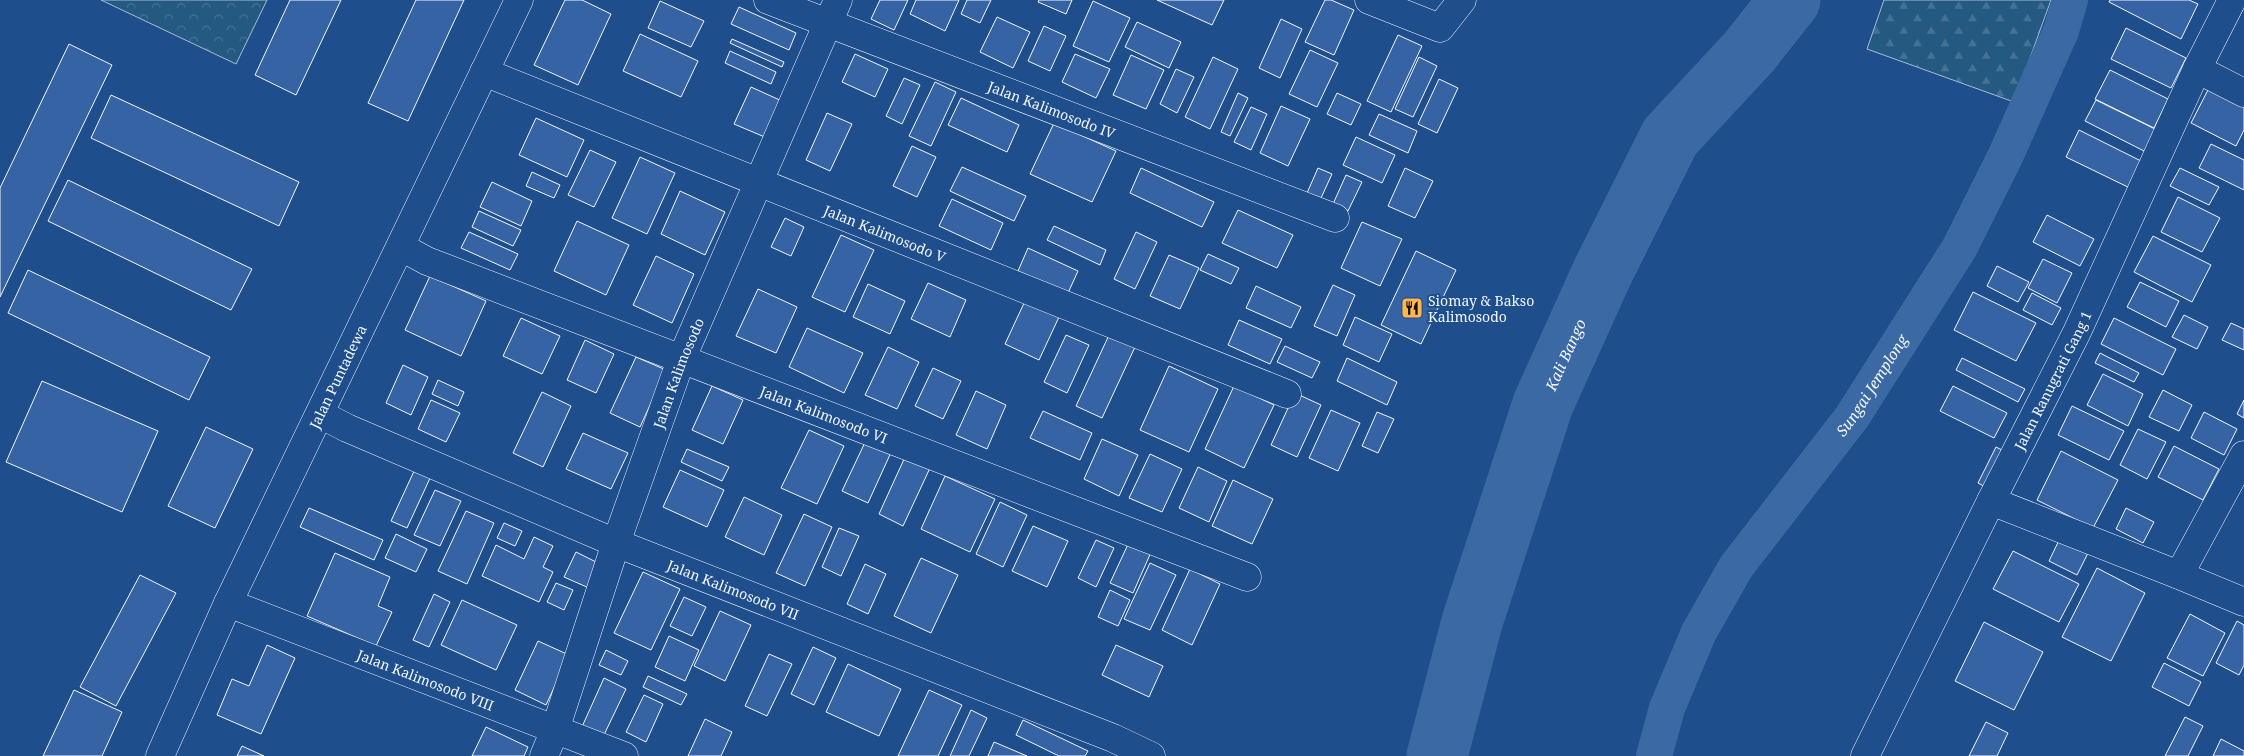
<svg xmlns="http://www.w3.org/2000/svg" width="2244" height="756" font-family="'Noto Serif',serif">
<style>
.forest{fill:url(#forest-firs);stroke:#a8bbd7}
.park{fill:url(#park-crowns);stroke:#a8bbd7}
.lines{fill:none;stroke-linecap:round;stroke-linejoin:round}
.canal{stroke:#3b69a3;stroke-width:36}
.river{stroke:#3b69a3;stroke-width:61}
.building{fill:#3563a3;stroke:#f2f6ff}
.minor-casing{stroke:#f2f6ff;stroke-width:29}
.tertiary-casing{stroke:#f2f6ff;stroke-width:29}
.minor{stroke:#1f4e8c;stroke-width:28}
.tertiary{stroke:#1f4e8c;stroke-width:28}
.labels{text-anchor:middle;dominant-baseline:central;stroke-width:4;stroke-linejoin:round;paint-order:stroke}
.street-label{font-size:14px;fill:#f2f6ff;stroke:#1f4e8c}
.poi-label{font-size:14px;fill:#f2f6ff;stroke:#1f4e8c;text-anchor:start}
.water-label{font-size:15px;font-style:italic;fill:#f2f6ff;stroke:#1f4e8c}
</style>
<defs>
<pattern id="forest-firs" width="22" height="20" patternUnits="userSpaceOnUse" patternTransform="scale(1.25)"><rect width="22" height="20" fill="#245a82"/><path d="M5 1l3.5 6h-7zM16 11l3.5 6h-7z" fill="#447295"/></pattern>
<pattern id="park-crowns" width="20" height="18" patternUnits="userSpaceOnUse" patternTransform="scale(1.25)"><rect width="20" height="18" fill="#245a82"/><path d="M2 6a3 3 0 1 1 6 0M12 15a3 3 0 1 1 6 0" fill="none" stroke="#447295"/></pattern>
</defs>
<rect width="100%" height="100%" fill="#1f4e8c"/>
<path class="forest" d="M 1884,0 L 2051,0 L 2014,102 L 1867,49 Z"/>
<path class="park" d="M 101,0 L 267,0 L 236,64 Z"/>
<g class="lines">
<path class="canal" id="s1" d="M 1654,756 L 1667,708 L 1699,632 L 1736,567 L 1852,417 L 1960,247 L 2005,157 L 2061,31 L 2070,0"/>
<path class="river" id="s2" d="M 1437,756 L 1472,622 L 1543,404 L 1603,271 L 1670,137 L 1749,52 L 1790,0"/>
</g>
<path class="building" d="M 290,0 L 341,0 L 296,95 L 255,75 Z
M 416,0 L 464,0 L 408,121 L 368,103 Z
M 565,0 L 582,0 L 611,14 L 578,85 L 534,65 Z
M 880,0 L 908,0 L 894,30 L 871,19 Z
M 916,0 L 959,0 L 945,31 L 910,14 Z
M 967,0 L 991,0 L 980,23 L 961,14 Z
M 1039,0 L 1072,0 L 1066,14 L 1038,2 Z
M 1157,0 L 1224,0 L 1212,25 Z
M 1325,0 L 1331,0 L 1354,10 L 1334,55 L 1305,42 Z
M 2110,0 L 2189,0 L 2198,4 L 2181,39 L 2109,2 Z
M 660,1 L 704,21 L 691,47 L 648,28 Z
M 1093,1 L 1130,18 L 1109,62 L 1073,46 Z
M 739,7 L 796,33 L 789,50 L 731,24 Z
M 997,17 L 1030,32 L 1013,68 L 980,52 Z
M 1281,19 L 1302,29 L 1280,78 L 1259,68 Z
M 1137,22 L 1181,42 L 1169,68 L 1125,47 Z
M 1044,26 L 1066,36 L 1050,71 L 1028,61 Z
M 2126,28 L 2186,58 L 2171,88 L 2111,59 Z
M 640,34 L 698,61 L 681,97 L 623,71 Z
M 1398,35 L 1422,46 L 1391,112 L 1367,101 Z
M 732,39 L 784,62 L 782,67 L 730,43 Z
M 69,44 L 112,65 L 0,297 L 0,188 Z
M 1310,50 L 1338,63 L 1317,107 L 1289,94 Z
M 730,51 L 776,72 L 771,84 L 725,63 Z
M 855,54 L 888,69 L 875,97 L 842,82 Z
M 1075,54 L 1110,69 L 1096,98 L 1062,82 Z
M 1131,55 L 1164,70 L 1146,109 L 1113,95 Z
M 1213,57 L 1238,69 L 1210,129 L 1185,117 Z
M 1419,57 L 1437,66 L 1413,117 L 1395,109 Z
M 1176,69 L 1194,77 L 1177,113 L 1160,104 Z
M 2110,70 L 2168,99 L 2154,128 L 2095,99 Z
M 904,78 L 920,85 L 902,124 L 886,116 Z
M 1439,79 L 1458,88 L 1437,133 L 1418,124 Z
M 935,82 L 956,92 L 931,146 L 909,136 Z
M 751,87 L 784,102 L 767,138 L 734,124 Z
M 2209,88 L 2244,106 L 2244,130 L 2236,146 L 2191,123 Z
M 1238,93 L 1248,98 L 1230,136 L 1221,132 Z
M 1337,93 L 1361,104 L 1351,125 L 1327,114 Z
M 111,95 L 299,182 L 279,226 L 91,138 Z
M 961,98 L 1019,125 L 1007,152 L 948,125 Z
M 2096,100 L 2157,130 L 2146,152 L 2085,121 Z
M 1281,106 L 1310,119 L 1288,166 L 1260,153 Z
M 1251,107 L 1267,114 L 1251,150 L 1234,142 Z
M 827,113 L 852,124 L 830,171 L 806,160 Z
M 1379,114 L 1417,131 L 1408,153 L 1369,135 Z
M 536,118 L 584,140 L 567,177 L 519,155 Z
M 1054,123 L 1116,151 L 1092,202 L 1030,174 Z
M 2079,130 L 2147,164 L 2134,190 L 2066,157 Z
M 1356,137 L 1395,155 L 1382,183 L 1343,165 Z
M 2211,144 L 2244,160 L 2244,190 L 2199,168 Z
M 912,146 L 936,157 L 917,197 L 893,186 Z
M 590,150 L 616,162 L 594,207 L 568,195 Z
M 640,157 L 675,173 L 647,234 L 612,218 Z
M 962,167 L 1026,196 L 1014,221 L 950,191 Z
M 1141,168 L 1214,202 L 1202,227 L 1130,193 Z
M 1318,168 L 1332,174 L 1321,198 L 1307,193 Z
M 1405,168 L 1433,181 L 1415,218 L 1388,206 Z
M 2180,168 L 2219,187 L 2209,205 L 2170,186 Z
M 532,172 L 560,185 L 554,198 L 526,186 Z
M 1346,175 L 1362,182 L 1348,211 L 1333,204 Z
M 68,180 L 252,269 L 231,310 L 48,221 Z
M 492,182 L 532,201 L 521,226 L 480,207 Z
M 680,191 L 725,212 L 705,255 L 661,234 Z
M 2178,197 L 2220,218 L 2202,252 L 2161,232 Z
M 952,199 L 1003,223 L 991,250 L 939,226 Z
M 1238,210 L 1293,235 L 1277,268 L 1222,243 Z
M 479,211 L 521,230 L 513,246 L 472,227 Z
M 2047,215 L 2094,239 L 2080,266 L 2033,242 Z
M 785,218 L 804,227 L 791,256 L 771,247 Z
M 577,221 L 629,245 L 606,295 L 554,271 Z
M 1362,222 L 1402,239 L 1380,286 L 1341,268 Z
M 1054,226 L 1106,250 L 1100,265 L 1047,240 Z
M 469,232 L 518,254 L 510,270 L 461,248 Z
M 1136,232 L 1157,242 L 1135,289 L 1114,279 Z
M 841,235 L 874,250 L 845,312 L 812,297 Z
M 2153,236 L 2211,265 L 2192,302 L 2134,272 Z
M 1028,248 L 1078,271 L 1068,293 L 1018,271 Z
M 1416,251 L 1456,270 L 1421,344 L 1381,325 Z
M 1208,254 L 1239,268 L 1231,284 L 1200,270 Z
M 1169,255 L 1199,268 L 1180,309 L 1150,296 Z
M 656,256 L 694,274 L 672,323 L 633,305 Z
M 2043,259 L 2072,273 L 2057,303 L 2028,288 Z
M 1997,266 L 2029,282 L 2018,302 L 1987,286 Z
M 28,270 L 210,357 L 189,400 L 8,313 Z
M 430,276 L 486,301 L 461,356 L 405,330 Z
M 2140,282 L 2179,301 L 2166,327 L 2127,307 Z
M 928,283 L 966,300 L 950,337 L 911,319 Z
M 868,284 L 905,301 L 890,334 L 853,317 Z
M 1333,285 L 1355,295 L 1337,336 L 1314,326 Z
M 1256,286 L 1301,307 L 1291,328 L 1246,308 Z
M 758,289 L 797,307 L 776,353 L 736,336 Z
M 1973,292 L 2036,323 L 2016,361 L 1954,330 Z
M 2032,293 L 2061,308 L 2052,325 L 2023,310 Z
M 1025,301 L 1059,317 L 1039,360 L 1005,344 Z
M 2184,315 L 2208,327 L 2197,349 L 2172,337 Z
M 1355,317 L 1392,334 L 1379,362 L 1343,345 Z
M 521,318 L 560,336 L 542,374 L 503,356 Z
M 2114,318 L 2176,349 L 2163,375 L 2101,344 Z
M 1239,320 L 1282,339 L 1270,364 L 1228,345 Z
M 2231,323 L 2244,329 L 2244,350 L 2222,340 Z
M 807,328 L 863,353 L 844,393 L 789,367 Z
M 1066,335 L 1089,345 L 1067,393 L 1044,382 Z
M 1109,335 L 1135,347 L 1102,418 L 1076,406 Z
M 585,340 L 614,354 L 596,393 L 567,380 Z
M 1285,346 L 1320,362 L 1312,378 L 1277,362 Z
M 888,347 L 919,362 L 897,409 L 865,395 Z
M 2100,353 L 2139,373 L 2134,382 L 2095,363 Z
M 636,357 L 666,370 L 640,427 L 610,413 Z
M 1347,358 L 1397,382 L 1387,405 L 1337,381 Z
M 1962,358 L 2025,389 L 2018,402 L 1956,370 Z
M 403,365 L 428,377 L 411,415 L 386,403 Z
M 1169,366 L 1218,389 L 1189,452 L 1140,430 Z
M 933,368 L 961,381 L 943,419 L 915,406 Z
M 2103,374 L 2143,394 L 2128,426 L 2087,405 Z
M 438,380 L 464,392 L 458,406 L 432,394 Z
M 42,381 L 158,431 L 122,512 L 6,462 Z
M 712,386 L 743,400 L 723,444 L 692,430 Z
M 1234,386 L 1274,405 L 1244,468 L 1205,449 Z
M 1953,386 L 2007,413 L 1994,438 L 1940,411 Z
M 2163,390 L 2192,405 L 2179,431 L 2149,417 Z
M 976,391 L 1006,405 L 987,449 L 956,435 Z
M 542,392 L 571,406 L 543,467 L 513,453 Z
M 1295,393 L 1321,405 L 1297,457 L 1271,445 Z
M 431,400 L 460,413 L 446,442 L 418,429 Z
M 2244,400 L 2244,418 L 2237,414 Z
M 2072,406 L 2124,431 L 2109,460 L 2058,435 Z
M 1331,410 L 1360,423 L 1338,471 L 1309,458 Z
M 1043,411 L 1092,433 L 1080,460 L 1030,438 Z
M 1377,412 L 1394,419 L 1378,453 L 1362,446 Z
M 2204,412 L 2237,429 L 2224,455 L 2191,438 Z
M 206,427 L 253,449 L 215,528 L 168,506 Z
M 2138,429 L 2166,442 L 2147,479 L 2120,465 Z
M 809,430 L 844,446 L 817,504 L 781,488 Z
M 583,433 L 628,453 L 611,489 L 566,469 Z
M 868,436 L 893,448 L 868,503 L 842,491 Z
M 1102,439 L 1138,455 L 1119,496 L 1084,479 Z
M 2174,446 L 2219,469 L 2203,500 L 2158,477 Z
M 1996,447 L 2008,453 L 1989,489 L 1978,483 Z
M 687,449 L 729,467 L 722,481 L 681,462 Z
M 2061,451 L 2118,480 L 2093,528 L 2037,500 Z
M 1150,454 L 1182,469 L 1162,512 L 1129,498 Z
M 905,457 L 930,468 L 903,526 L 879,514 Z
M 1198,467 L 1227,481 L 1209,522 L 1179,508 Z
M 415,469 L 431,476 L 407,528 L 391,521 Z
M 680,470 L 724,490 L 707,527 L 663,507 Z
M 945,476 L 995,499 L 970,552 L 921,529 Z
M 1233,480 L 1273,499 L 1252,544 L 1212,526 Z
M 435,490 L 461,501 L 440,546 L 414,535 Z
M 744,497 L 782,515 L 764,555 L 725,537 Z
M 1000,502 L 1027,515 L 1003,567 L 976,554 Z
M 309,508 L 383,540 L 374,560 L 300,527 Z
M 2126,508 L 2154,522 L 2143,543 L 2116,529 Z
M 466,511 L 494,523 L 467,584 L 438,571 Z
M 804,514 L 832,527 L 805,586 L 776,573 Z
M 504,523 L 522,531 L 515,546 L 497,538 Z
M 1033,526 L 1068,541 L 1047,587 L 1012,571 Z
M 839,528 L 859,536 L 841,576 L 822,567 Z
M 2063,532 L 2091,547 L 2077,575 L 2049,561 Z
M 396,534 L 427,549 L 416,572 L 385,558 Z
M 534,537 L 553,546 L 543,567 L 553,572 L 539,602 L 482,576 L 496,545 L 524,559 Z
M 1096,540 L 1114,548 L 1096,587 L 1078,578 Z
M 1130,540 L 1152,550 L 1133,593 L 1110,583 Z
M 2013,551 L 2079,584 L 2059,622 L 1993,589 Z
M 576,552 L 600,564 L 589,588 L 564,577 Z
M 335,553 L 390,577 L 378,606 L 392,612 L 376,646 L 307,616 Z
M 921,558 L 958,575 L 931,633 L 894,616 Z
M 1150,563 L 1176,575 L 1150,630 L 1124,619 Z
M 865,564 L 886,574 L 868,614 L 847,604 Z
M 2097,568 L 2145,593 L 2111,661 L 2062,637 Z
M 1190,569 L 1220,584 L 1192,645 L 1162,630 Z
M 643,572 L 680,589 L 651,650 L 614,633 Z
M 140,575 L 176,593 L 116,706 L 80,687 Z
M 556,583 L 573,590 L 564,610 L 547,602 Z
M 1110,590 L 1130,600 L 1118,626 L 1098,617 Z
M 434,594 L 450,602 L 429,647 L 413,640 Z
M 684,597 L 706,607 L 692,636 L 670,626 Z
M 462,600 L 517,625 L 496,670 L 441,645 Z
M 720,611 L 751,625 L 725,681 L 694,666 Z
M 2190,614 L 2225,633 L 2203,676 L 2167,658 Z
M 2237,621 L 2244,625 L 2244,665 L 2239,675 L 2216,663 Z
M 1984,622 L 2043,652 L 2014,710 L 1955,681 Z
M 669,636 L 699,650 L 685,681 L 655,667 Z
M 538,641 L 569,655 L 546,705 L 515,690 Z
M 267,645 L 295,658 L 261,734 L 217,715 L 232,679 L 249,686 Z
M 1116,645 L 1163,666 L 1149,697 L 1102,675 Z
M 813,647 L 836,658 L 814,705 L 791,694 Z
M 606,650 L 628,661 L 621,675 L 599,665 Z
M 769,654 L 792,664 L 767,716 L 745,706 Z
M 2164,663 L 2201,682 L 2189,706 L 2152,687 Z
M 848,664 L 901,689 L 879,736 L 826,712 Z
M 648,676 L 687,694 L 681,705 L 643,687 Z
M 604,678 L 626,689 L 602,739 L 581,729 Z
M 74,690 L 122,712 L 102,756 L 43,756 Z
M 929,690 L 962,705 L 938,756 L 898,756 Z
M 644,695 L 663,704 L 646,742 L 626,732 Z
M 971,710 L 987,718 L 969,756 L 950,756 Z
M 2185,717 L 2203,726 L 2188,756 L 2165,756 Z
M 705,719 L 732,732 L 721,756 L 688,756 Z
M 1023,720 L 1088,751 L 1085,756 L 1059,756 L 1016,735 Z
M 1986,722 L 2008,733 L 1997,756 L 1969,756 Z
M 486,727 L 528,747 L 524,756 L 472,756 Z
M 2221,739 L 2244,751 L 2244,756 L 2213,756 Z
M 994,742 L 1027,756 L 988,756 Z
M 242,746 L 264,756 L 237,756 Z"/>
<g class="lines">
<g class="minor-casing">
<g id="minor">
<path id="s3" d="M 768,0 L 1335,218"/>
<path d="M 1369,0 L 1440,28 L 1462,0"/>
<path d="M 2197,69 L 2244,93"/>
<path id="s4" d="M 484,72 L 1287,394"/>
<path id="s5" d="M 401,247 L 427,261 L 1247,577"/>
<path id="s6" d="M 320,414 L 347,428 L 616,543 L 1113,738 L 1151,756"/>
<path d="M 1991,501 L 2179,575 L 2244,602"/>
<path d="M 2179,575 L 2244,455"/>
<path id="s7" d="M 228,603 L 624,756"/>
<path id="s8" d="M 544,756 L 555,730 L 616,543 L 681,360 L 838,0"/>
<path id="s9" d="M 1865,756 L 1991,501 L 2077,332 L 2197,69 L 2232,0"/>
</g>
</g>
<g class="tertiary-casing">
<g id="tertiary">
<path id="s10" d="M 160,756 L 228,603 L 519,0"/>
</g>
</g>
<use href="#minor" class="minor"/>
<use href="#tertiary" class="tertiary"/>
</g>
<defs>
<g id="restaurant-square" transform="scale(1.125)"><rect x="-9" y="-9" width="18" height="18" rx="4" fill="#ffb74d" stroke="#1f4e8c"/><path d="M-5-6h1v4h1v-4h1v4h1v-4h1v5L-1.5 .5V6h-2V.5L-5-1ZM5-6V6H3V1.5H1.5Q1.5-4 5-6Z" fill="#111"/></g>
</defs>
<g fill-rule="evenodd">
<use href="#restaurant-square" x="1412" y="308"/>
</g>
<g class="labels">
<g class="street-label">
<text stroke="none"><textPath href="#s3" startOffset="304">Jalan Kalimosodo IV</textPath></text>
<text stroke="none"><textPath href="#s4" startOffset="432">Jalan Kalimosodo V</textPath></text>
<text stroke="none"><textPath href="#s8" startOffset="406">Jalan Kalimosodo</textPath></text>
<text stroke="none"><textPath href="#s10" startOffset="419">Jalan Puntadewa</textPath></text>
<text stroke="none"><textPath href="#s9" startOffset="420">Jalan Ranugrati Gang 1</textPath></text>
<text stroke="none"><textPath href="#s5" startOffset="455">Jalan Kalimosodo VI</textPath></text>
<text stroke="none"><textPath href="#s6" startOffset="449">Jalan Kalimosodo VII</textPath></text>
<text stroke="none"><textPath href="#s7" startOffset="212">Jalan Kalimosodo VIII</textPath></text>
</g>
<g class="poi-label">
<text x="1428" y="300">Siomay &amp; Bakso<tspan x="1428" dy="16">Kalimosodo</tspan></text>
</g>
<g class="water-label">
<text stroke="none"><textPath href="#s2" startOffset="422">Kali Bango</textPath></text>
<text stroke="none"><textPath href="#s1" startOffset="434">Sungai Jemplong</textPath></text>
</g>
</g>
</svg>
